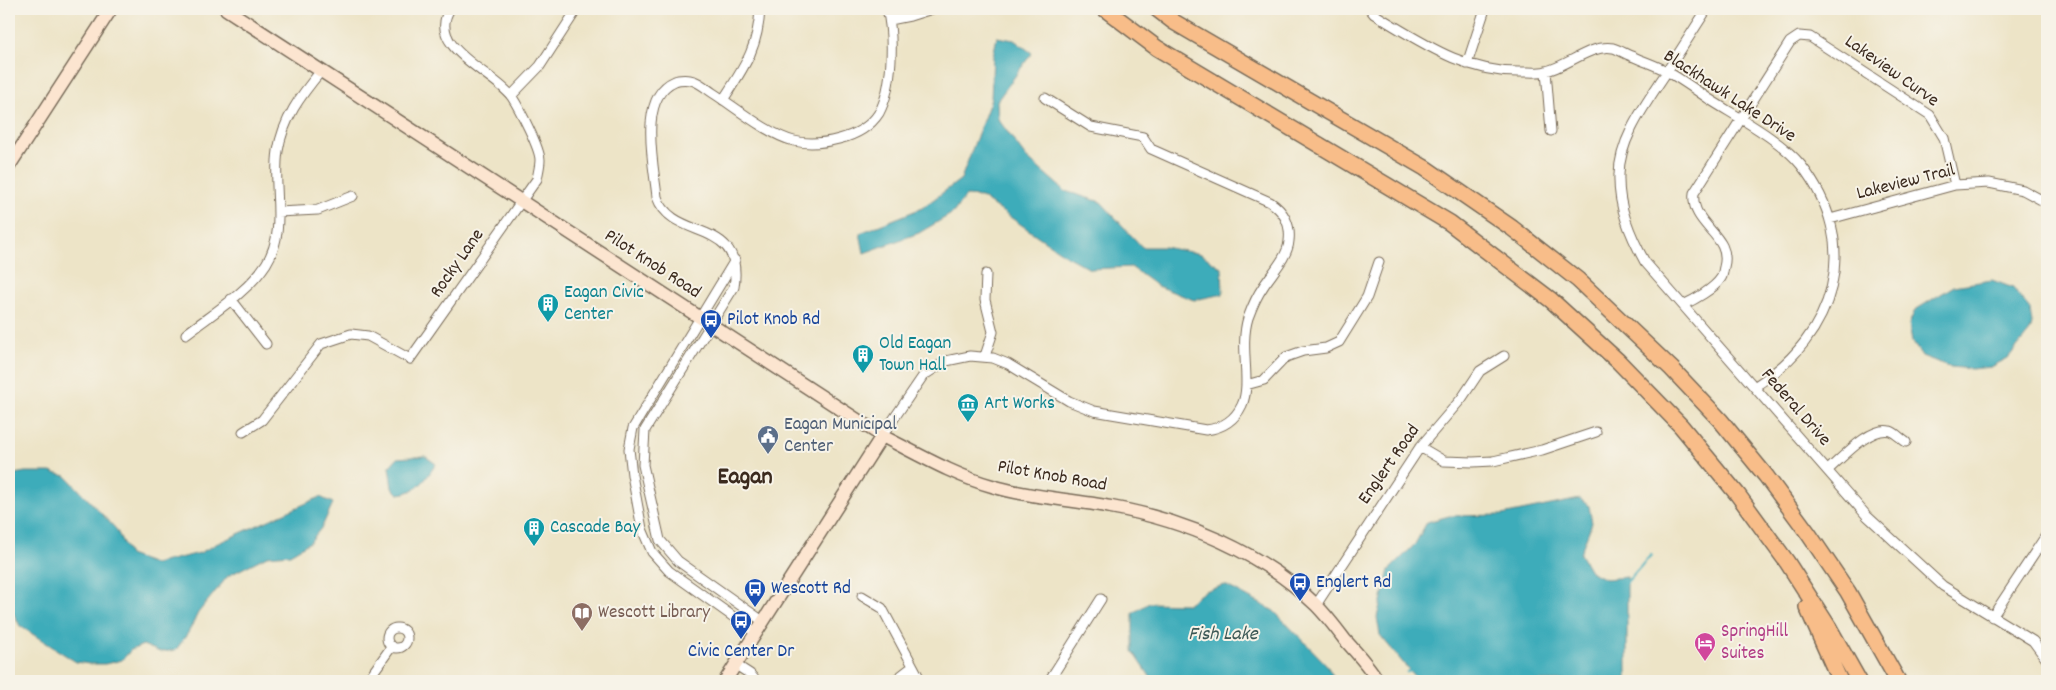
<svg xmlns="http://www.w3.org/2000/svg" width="2056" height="690" font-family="Dekko,sans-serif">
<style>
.water{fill:#3dacba;stroke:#3c6b6c}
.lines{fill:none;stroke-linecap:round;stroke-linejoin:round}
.stream{stroke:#3dacba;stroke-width:2.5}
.street-casing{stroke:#796b59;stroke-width:11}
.secondary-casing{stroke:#796b59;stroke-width:15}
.highway-casing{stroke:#796b59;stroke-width:18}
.street{stroke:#fff;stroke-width:9}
.secondary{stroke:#fce5d0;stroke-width:12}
.highway{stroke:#f8bd89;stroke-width:15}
.labels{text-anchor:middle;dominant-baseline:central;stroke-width:4;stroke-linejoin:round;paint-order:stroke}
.street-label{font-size:19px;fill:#3b2a1e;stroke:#f7f3e8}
.culture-label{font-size:19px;fill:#0d838f;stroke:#f7f3e8;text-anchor:start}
.transit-label{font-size:19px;fill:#164399;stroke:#f7f3e8;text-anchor:start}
.service-label{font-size:19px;fill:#4e5e75;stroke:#f7f3e8;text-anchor:start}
.education-label{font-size:19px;fill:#785e54;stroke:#f7f3e8;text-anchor:start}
.hotel-label{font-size:19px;fill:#b23c85;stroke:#f7f3e8;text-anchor:start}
.water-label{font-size:20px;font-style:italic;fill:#3c5855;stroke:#f7f3e8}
.district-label{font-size:24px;font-weight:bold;fill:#3b2a1e;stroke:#f7f3e8}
</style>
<rect width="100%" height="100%" fill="#f7f3e8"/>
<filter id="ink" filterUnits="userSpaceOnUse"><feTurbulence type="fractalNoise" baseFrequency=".02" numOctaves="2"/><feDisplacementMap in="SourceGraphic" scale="10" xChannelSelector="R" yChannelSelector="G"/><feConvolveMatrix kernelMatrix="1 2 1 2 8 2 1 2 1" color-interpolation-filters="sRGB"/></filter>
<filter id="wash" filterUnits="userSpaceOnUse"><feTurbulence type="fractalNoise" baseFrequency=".0096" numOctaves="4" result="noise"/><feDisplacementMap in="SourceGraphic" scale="20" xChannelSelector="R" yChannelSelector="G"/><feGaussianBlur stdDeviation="1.12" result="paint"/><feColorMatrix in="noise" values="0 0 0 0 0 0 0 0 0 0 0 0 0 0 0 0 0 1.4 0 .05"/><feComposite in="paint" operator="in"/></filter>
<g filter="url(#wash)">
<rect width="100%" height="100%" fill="#ede4c7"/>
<path class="water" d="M 997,37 L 1014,40 L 1032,53 L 997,101 L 998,119 L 1026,157 L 1065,191 L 1101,202 L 1142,247 L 1164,247 L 1201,254 L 1222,268 L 1223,294 L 1194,300 L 1157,286 L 1131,267 L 1090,269 L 1068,257 L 981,197 L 966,196 L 953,213 L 919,233 L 864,253 L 860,233 L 922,208 L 961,179 L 991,99 L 993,56 Z
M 1992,280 L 2013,288 L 2030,309 L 2032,324 L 2030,331 L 2008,358 L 1991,367 L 1972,369 L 1951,367 L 1922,356 L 1912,341 L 1909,324 L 1915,310 L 1954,286 Z
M 425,456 L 436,464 C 425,480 419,492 398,494 L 392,488 L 389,467 L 397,458 Z
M 25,472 L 50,472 L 66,476 L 116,529 L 129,555 L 154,564 L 200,553 L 216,544 L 320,497 L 333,503 L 322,527 L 310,542 L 290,554 L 267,556 L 228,576 L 198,613 L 188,633 L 176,650 L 160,652 L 143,645 L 131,650 L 122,660 L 105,664 L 89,664 L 76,662 L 20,626 L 9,605 L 9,475 Z
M 1580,499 L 1589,506 L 1592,523 L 1580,554 L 1590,571 L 1605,579 L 1627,577 L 1627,681 L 1418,681 L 1380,635 L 1377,617 L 1389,570 L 1415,544 L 1427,522 L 1449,516 L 1502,515 Z
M 1225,585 L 1274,611 L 1326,664 L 1336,681 L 1153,681 L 1133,651 L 1133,613 L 1149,603 L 1187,604 L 1205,591 Z"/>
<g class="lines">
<path class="stream" d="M 1625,584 L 1651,555
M 1407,672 L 1413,670"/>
</g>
</g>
<g filter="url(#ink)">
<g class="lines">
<g class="street-casing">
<path id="street" d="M 1370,9 L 1374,14 C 1421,42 1466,74 1523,72 C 1530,72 1539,73 1546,71 C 1566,67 1591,44 1613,48 C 1620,50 1627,55 1634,57 C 1645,62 1658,66 1668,72 C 1682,80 1696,90 1709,99 C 1737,117 1781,140 1801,165 C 1863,244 1836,336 1754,387
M 1707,9 C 1693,31 1678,54 1664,76 C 1645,105 1619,140 1619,175 C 1618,207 1630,235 1645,262 L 1867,516 L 1943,586 L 2033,641 L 2047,660
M 890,20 L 910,16 L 932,9
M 1467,64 L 1485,9
M 1546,71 L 1551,131
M 511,96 L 540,66 L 577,9
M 723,100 C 744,67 758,49 760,9
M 278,212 L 318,210 L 353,196
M 1830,219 L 1955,185 L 1989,183 L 2023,190 L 2047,203
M 735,260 L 633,428 L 629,449 L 632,475 L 642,529 L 652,552 L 669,571 L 756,633
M 231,299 L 266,344
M 1683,305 C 1694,300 1714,289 1721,278 C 1723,276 1723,270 1724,267 C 1733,235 1690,226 1694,193 L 1790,42 L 1799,36 L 1810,37 L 1930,115 L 1944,138 L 1955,185
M 186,334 C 213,313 247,293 266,264 C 288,230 272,188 278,151 C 283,119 301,95 321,71
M 985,356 L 993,332 L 985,300 L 986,274
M 1246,385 L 1264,380 L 1286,357 L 1303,351 L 1326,348 L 1339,342 L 1367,297 L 1379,262
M 243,432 L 262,420 L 321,344 L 351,334 L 368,336 L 410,359 L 537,179 C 538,173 540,166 540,160 C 540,148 519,108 512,97 C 495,73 425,47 450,9
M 882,436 L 923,376 L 946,361 L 970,356 L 993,358 L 1008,364 L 1069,401 L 1094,411 L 1206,430 C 1222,428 1235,420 1242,405 C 1252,383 1239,347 1248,318 C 1252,307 1256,297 1263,287 C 1271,274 1288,257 1289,241 C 1291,225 1284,211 1270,202 L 1151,149 L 1143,137 L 1091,127 L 1045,98
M 1420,447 L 1444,461 L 1473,462 L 1493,461 L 1542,450 L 1596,432
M 1828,470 C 1842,458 1870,426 1890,431 C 1895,432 1901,439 1906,442
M 862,596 L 882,608 L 921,681
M 1316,605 L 1420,447 L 1462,398 L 1480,371 L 1504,356
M 1992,617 L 2047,534
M 764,622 L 678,561 L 660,540 L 643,465 L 645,430 L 734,287 C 745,217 673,243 657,197 C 654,165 637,97 675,81 C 679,79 689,79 694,81 C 700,83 707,89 713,93 C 735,107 769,135 794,141 C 810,145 824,143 839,139 C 855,135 870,127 879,113 C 893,87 894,37 887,9
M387 638a10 10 0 1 1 20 0a10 10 0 1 1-20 0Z
M 736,665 L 750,674 L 756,681
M 367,681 L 392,646
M 894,681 L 912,667
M 1049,681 L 1101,599"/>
</g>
<g class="secondary-casing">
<path id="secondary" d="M 226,9 L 882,436 C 918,454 953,475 992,486 C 1031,498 1071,499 1111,507 C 1184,520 1262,552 1316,605 C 1327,616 1336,628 1345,640 C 1357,653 1369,666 1378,681
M 9,166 L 111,9
M 725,681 L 882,436"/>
</g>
<g class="highway-casing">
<path id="highway" d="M 1105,9 L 1157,48 L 1450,223 L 1551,300 L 1618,361 L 1681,426 L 1738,495 L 1787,562 L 1828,626 L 1859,681
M 1157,9 L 1174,22 L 1425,168 L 1512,228 L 1578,280 L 1672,369 L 1721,421 L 1766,476 L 1808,533 L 1848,592 L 1898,681
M 1807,607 L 1840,681"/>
</g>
<use href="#street" class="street"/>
<use href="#secondary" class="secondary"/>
<use href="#highway" class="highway"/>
</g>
</g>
<defs>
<g id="building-pin" transform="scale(1.125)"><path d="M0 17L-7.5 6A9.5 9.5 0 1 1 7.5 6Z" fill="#0f9aa8" stroke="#f7f3e8"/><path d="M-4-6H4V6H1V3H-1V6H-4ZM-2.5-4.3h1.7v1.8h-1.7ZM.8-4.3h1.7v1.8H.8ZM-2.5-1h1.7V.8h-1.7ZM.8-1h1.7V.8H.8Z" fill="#fff"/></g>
<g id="bus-pin" transform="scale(1.125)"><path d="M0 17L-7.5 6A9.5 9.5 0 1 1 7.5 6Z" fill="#1a4fb4" stroke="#f7f3e8"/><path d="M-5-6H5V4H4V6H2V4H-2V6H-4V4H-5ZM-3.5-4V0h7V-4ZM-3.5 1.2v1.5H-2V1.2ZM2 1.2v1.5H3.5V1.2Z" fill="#fff"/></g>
<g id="museum-pin" transform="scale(1.125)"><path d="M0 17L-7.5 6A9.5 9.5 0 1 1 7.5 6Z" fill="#0f9aa8" stroke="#f7f3e8"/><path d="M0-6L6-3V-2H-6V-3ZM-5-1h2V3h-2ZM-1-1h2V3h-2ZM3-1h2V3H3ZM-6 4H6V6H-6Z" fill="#fff"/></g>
<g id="civic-pin" transform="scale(1.125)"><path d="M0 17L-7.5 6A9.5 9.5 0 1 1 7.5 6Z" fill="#5c6f8a" stroke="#f7f3e8"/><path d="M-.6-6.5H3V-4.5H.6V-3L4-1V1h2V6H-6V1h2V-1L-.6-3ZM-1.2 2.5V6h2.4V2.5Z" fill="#fff"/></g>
<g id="library-pin" transform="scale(1.125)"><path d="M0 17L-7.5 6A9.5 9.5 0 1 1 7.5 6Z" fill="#8d6e63" stroke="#f7f3e8"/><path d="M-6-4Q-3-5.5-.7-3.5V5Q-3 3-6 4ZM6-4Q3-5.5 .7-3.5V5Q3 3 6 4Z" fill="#fff"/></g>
<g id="hotel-pin" transform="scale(1.125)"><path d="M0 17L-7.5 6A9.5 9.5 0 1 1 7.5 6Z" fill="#d1479c" stroke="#f7f3e8"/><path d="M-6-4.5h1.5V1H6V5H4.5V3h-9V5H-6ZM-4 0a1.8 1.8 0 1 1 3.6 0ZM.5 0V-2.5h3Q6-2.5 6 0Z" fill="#fff"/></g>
</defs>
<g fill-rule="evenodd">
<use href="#building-pin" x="548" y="304"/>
<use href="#bus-pin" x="711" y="320"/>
<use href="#building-pin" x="863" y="355"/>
<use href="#museum-pin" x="968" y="404"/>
<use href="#civic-pin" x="768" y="436"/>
<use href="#building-pin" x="534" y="528"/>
<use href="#bus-pin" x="1300" y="583"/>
<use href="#bus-pin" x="755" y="589"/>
<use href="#library-pin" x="582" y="613"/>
<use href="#bus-pin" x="741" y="621"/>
<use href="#hotel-pin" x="1705" y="643"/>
</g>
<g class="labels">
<g class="street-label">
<text transform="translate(1891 72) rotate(35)">Lakeview Curve</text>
<text transform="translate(1729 97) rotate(33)">Blackhawk Lake Drive</text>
<text transform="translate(1906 183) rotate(-14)">Lakeview Trail</text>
<text transform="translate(458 264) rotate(-55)">Rocky Lane</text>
<text transform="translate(652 265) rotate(33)">Pilot Knob Road</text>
<text transform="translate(1795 408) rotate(49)">Federal Drive</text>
<text transform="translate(1390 465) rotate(-55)">Englert Road</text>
<text transform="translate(1052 477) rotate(10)">Pilot Knob Road</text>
</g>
<g class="culture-label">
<text x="564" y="293">Eagan Civic<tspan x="564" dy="22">Center</tspan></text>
<text x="879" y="344">Old Eagan<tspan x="879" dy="22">Town Hall</tspan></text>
<text x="984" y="404">Art Works</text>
<text x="550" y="528">Cascade Bay</text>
</g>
<g class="transit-label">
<text x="727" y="320">Pilot Knob Rd</text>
<text x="1316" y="583">Englert Rd</text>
<text x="771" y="589">Wescott Rd</text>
<text x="741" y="652" text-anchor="middle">Civic Center Dr</text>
</g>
<g class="service-label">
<text x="784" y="425">Eagan Municipal<tspan x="784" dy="22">Center</tspan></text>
</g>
<g class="education-label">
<text x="598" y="613">Wescott Library</text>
</g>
<g class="hotel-label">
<text x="1721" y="632">SpringHill<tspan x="1721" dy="22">Suites</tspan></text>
</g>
<g class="water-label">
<text x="1223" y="635">Fish Lake</text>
</g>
<g class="district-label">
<text x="745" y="478">Eagan</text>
</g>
</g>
<rect width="2056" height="690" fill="none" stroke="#f7f3e8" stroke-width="30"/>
</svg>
